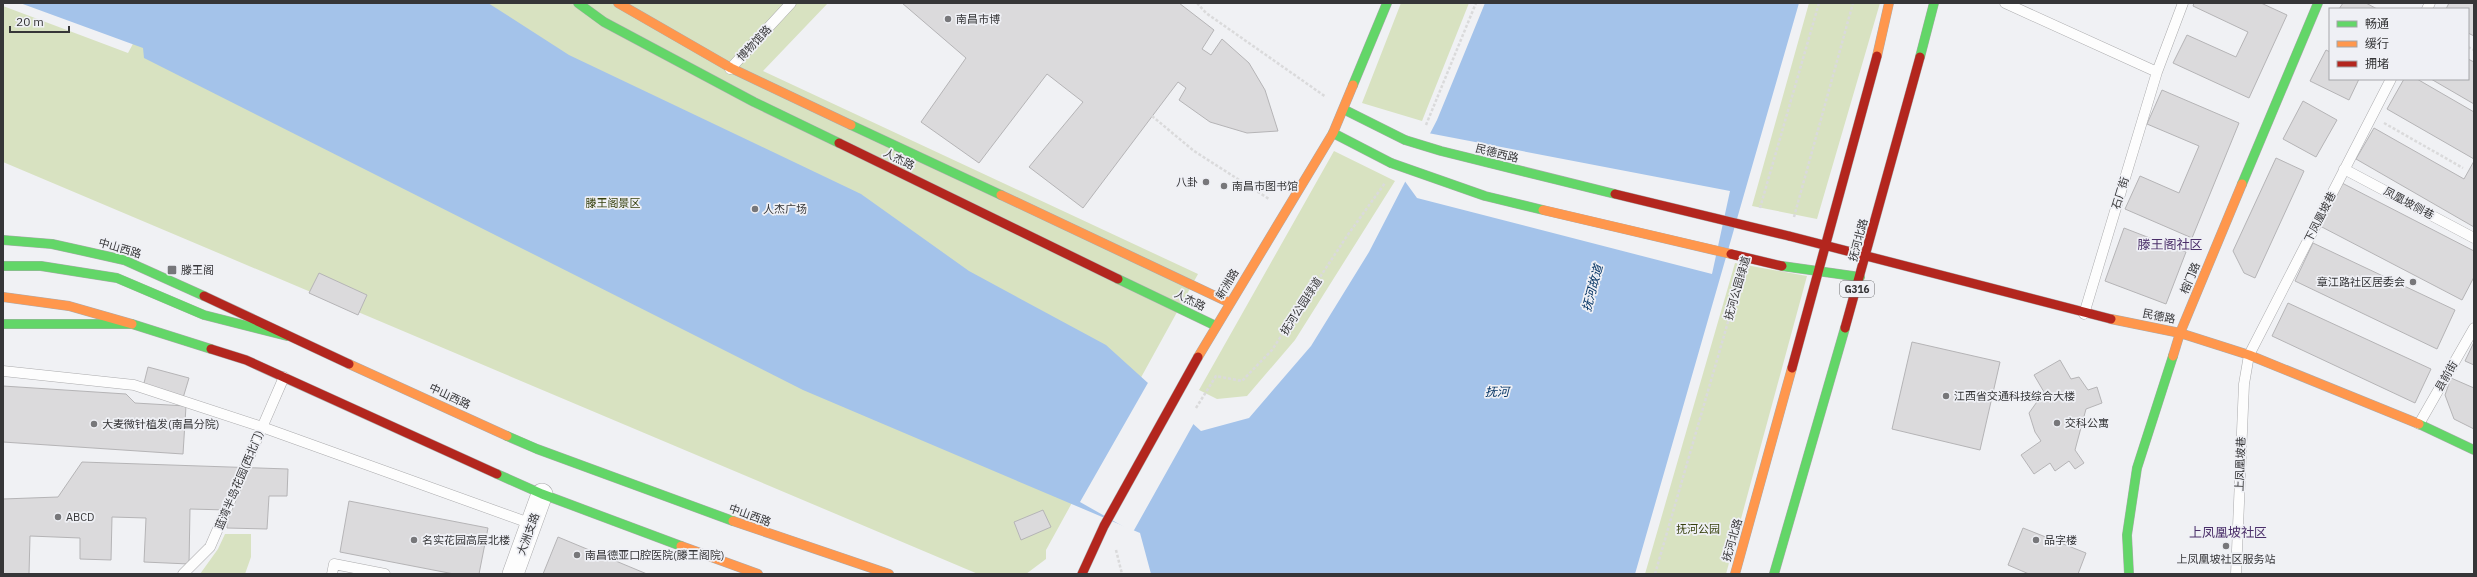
<svg xmlns="http://www.w3.org/2000/svg" width="2477" height="577" font-family="'IBM Plex Sans','Noto Sans SC',sans-serif">
<style>
.green{fill:#d8e2c1}
.water{fill:#a4c3ea}
.pier{fill:#f0f1f4}
.building{fill:#dbdadc;stroke:#b5b4b6}
.lines{fill:none;stroke-linecap:round;stroke-linejoin:round}
.lane-casing{stroke:#ababad;stroke-width:11}
.street-casing{stroke:#ababad;stroke-width:22}
.fast-casing{stroke:#ababad;stroke-width:10}
.slow-casing{stroke:#ababad;stroke-width:10}
.jam-casing{stroke:#ababad;stroke-width:10}
.path{stroke:#dadadb;stroke-width:2.5;stroke-dasharray:3 2;stroke-linecap:butt}
.lane{stroke:#fdfdfd;stroke-width:10}
.street{stroke:#fdfdfd;stroke-width:21}
.fast{stroke:#63d668;stroke-width:9}
.slow{stroke:#ff974d;stroke-width:9}
.jam{stroke:#b3261e;stroke-width:9}
.fast-bridge-casing{stroke:#ababad;stroke-width:10;stroke-linecap:butt}
.slow-bridge-casing{stroke:#ababad;stroke-width:10;stroke-linecap:butt}
.jam-bridge-casing{stroke:#ababad;stroke-width:10;stroke-linecap:butt}
.fast-bridge{stroke:#63d668;stroke-width:9}
.slow-bridge{stroke:#ff974d;stroke-width:9}
.jam-bridge{stroke:#b3261e;stroke-width:9}
.poi-dot{fill:#77777a;stroke:#eff0f5;stroke-width:1.5}
.labels{text-anchor:middle;dominant-baseline:central;stroke-width:3.5;stroke-linejoin:round;paint-order:stroke}
.shield{fill:#eff0f5;stroke:#6e6e71;stroke-width:1}
.shield-label{font-size:10px;font-weight:bold;fill:#363638}
.poi-label{font-size:11px;fill:#363638;stroke:#eff0f5;text-anchor:start}
.street-label{font-size:11px;fill:#363638;stroke:#eff0f5}
.park-label{font-size:11px;fill:#36400d;stroke:#eff0f5}
.water-label{font-size:12px;font-style:italic;fill:#053464;stroke:#eff0f5}
.quarter-label{font-size:13px;fill:#4b2f69;stroke:#eff0f5}
</style>
<rect width="100%" height="100%" fill="#f0f1f4"/>
<path class="green" d="M 155,3 L 828,3 L 763,71 L 1198,274 L 1046,550 L 1046,559 L 1026,574 L 978,574 L 3,162 L 3,6 L 128,53 Z
M 1401,3 L 1469,3 L 1422,121 L 1362,103 Z
M 1809,3 L 1880,3 L 1817,219 L 1752,206 Z
M 1334,151 L 1395,181 L 1295,340 L 1247,396 L 1217,399 L 1199,390 Z
M 1735,263 L 1807,276 L 1726,574 L 1645,574 Z
M 225,534 L 251,534 L 251,557 L 245,574 L 200,574 L 218,549 Z"/>
<path class="water" d="M 20,3 L 488,3 L 569,55 L 861,194 L 969,271 L 1106,345 L 1201,431 L 1249,418 L 1311,346 L 1369,252 L 1437,120 L 1485,3 L 1799,3 L 1635,574 L 1151,574 L 1140,533 L 803,390 L 144,58 L 143,48 Z"/>
<path class="pier" d="M 1428,133 L 1730,191 L 1712,274 L 1417,198 L 1404,180 Z
M 1149,381 L 1194,423 L 1133,532 L 1080,502 Z"/>
<path class="building" d="M 902,3 L 1179,3 L 1214,30 L 1202,49 L 1211,55 L 1222,39 L 1249,63 L 1265,90 L 1278,131 L 1247,133 L 1210,122 L 1179,100 L 1186,88 L 1178,82 L 1083,208 L 1029,167 L 1083,102 L 1047,74 L 979,163 L 921,122 L 966,58 Z
M 2194,3 L 2261,3 L 2287,15 L 2249,98 L 2173,63 L 2187,35 L 2236,57 L 2248,32 L 2193,6 Z
M 2343,3 L 2366,3 L 2377,9 L 2339,9 Z
M 2449,3 L 2474,3 L 2474,36 L 2468,33 L 2468,9 L 2446,9 Z
M 2326,50 L 2330,52 L 2330,79 L 2359,79 L 2349,100 L 2310,81 Z
M 2468,59 L 2474,62 L 2474,104 L 2431,79 L 2468,79 Z
M 2404,79 L 2417,79 L 2474,112 L 2474,159 L 2387,109 Z
M 2162,90 L 2239,123 L 2192,238 L 2125,209 L 2140,176 L 2179,193 L 2199,146 L 2147,124 Z
M 2303,101 L 2337,120 L 2316,157 L 2283,139 Z
M 2374,128 L 2464,179 L 2474,161 L 2474,227 L 2356,159 Z
M 2276,158 L 2304,171 L 2255,278 L 2244,273 L 2233,251 Z
M 2342,183 L 2474,251 L 2474,277 L 2462,300 L 2320,226 Z
M 2124,228 L 2186,252 L 2166,304 L 2105,281 Z
M 2313,243 L 2455,310 L 2437,349 L 2295,281 Z
M 319,273 L 367,295 L 358,315 L 309,293 Z
M 2288,303 L 2431,369 L 2415,403 L 2272,336 Z
M 1912,342 L 2000,362 L 1980,450 L 1892,429 Z
M 2474,342 L 2474,365 L 2465,361 Z
M 2060,360 L 2071,379 L 2079,377 L 2088,390 L 2097,387 L 2102,403 L 2086,409 L 2075,450 L 2084,463 L 2075,469 L 2069,461 L 2055,471 L 2050,463 L 2034,474 L 2021,455 L 2041,441 L 2035,432 L 2029,413 L 2044,392 L 2034,375 Z
M 148,367 L 189,378 L 183,398 L 143,387 Z
M 2451,378 L 2474,388 L 2474,429 L 2454,419 L 2445,395 Z
M 3,386 L 126,394 L 135,403 L 186,406 L 183,454 L 3,442 Z
M 82,462 L 288,469 L 287,496 L 269,496 L 267,529 L 227,528 L 227,510 L 190,509 L 189,564 L 144,562 L 146,518 L 112,517 L 111,560 L 80,559 L 80,538 L 30,536 L 29,574 L 3,574 L 3,499 L 58,497 Z
M 349,501 L 488,528 L 479,574 L 454,574 L 340,552 Z
M 1043,510 L 1051,527 L 1021,540 L 1014,522 Z
M 2023,528 L 2086,553 L 2078,574 L 2029,574 L 2008,565 Z
M 558,537 L 647,574 L 543,574 Z"/>
<g class="lines">
<g class="lane-casing">
<path id="lane" d="M 2005,3 L 2157,72
M 2427,9 L 2430,3
M 730,69 L 791,3
M 2344,169 L 2474,238
M 2084,314 L 2157,72 L 2183,3
M 3,371 L 134,385 L 262,427 L 532,524
M 2419,424 L 2474,328
M 183,574 L 210,547 L 284,377
M 332,574 L 334,564 L 385,574
M 2236,574 L 2244,384 L 2249,355 L 2391,79"/>
</g>
<g class="street-casing">
<path id="street" d="M 513,574 L 542,494"/>
</g>
<g class="fast-casing">
<path id="fast" d="M 578,3 L 604,22 L 754,102 L 839,143
M 1920,57 L 1934,3
M 1353,85 L 1387,3
M 1345,110 L 1405,140
M 851,125 L 1001,195
M 1333,133 L 1391,163
M 2242,184 L 2318,3
M 3,240 L 52,244 L 124,260 L 204,296
M 3,266 L 41,266 L 117,278 L 204,315 L 287,336
M 1782,266 L 1860,277
M 1118,279 L 1216,326
M 3,324 L 132,324 L 211,349
M 2419,424 L 2474,450
M 507,436 L 537,449 L 733,521
M 497,474 L 542,494 L 681,546
M 1774,574 L 1845,328
M 2129,574 L 2127,535 L 2137,468 L 2173,356"/>
</g>
<g class="slow-casing">
<path id="slow" d="M 618,3 L 731,68 L 851,125
M 1877,56 L 1889,3
M 1001,195 L 1230,303
M 3,297 L 69,306 L 132,324
M 2111,319 L 2180,333 L 2249,355 L 2419,424
M 2173,356 L 2180,333 L 2242,184
M 1198,357 L 1333,133 L 1353,85
M 349,364 L 507,436
M 733,521 L 889,574
M 681,546 L 758,574
M 1735,574 L 1792,368"/>
</g>
<g class="jam-casing">
<path id="jam" d="M 839,143 L 1118,279
M 1789,236 L 2111,319
M 204,296 L 349,364
M 1845,328 L 1920,57
M 211,349 L 246,360 L 497,474
M 1792,368 L 1877,56
M 1082,574 L 1104,526 L 1198,357"/>
</g>
<path class="path" d="M 1197,3 L 1206,13 L 1326,97
M 2468,47 L 2474,50
M 1152,116 L 1194,151 L 1269,199
M 2384,123 L 2463,168
M 1426,125 L 1476,3
M 1760,208 L 1819,3
M 1794,217 L 1853,3
M 1196,408 L 1216,376 L 1242,381 L 1272,350 L 1347,236 L 1385,183
M 1116,550 L 1122,574
M 1655,574 L 1741,277"/>
<use href="#lane" class="lane"/>
<use href="#street" class="street"/>
<use href="#fast" class="fast"/>
<use href="#slow" class="slow"/>
<use href="#jam" class="jam"/>
<g class="fast-bridge-casing">
<path id="fast-bridge" d="M 1405,140 L 1441,151 L 1615,194
M 1391,163 L 1485,196 L 1543,210"/>
</g>
<g class="slow-bridge-casing">
<path id="slow-bridge" d="M 1543,210 L 1731,254"/>
</g>
<g class="jam-bridge-casing">
<path id="jam-bridge" d="M 1615,194 L 1789,236
M 1731,254 L 1782,266"/>
</g>
<use href="#fast-bridge" class="fast-bridge"/>
<use href="#slow-bridge" class="slow-bridge"/>
<use href="#jam-bridge" class="jam-bridge"/>
</g>
<g class="poi-dot">
<circle cx="948" cy="19" r="4"/>
<circle cx="1206" cy="182" r="4"/>
<circle cx="1224" cy="186" r="4"/>
<circle cx="755" cy="209" r="4"/>
<rect x="167" y="265" width="10" height="10" rx="2"/>
<circle cx="2413" cy="282" r="4"/>
<circle cx="1946" cy="396" r="4"/>
<circle cx="2057" cy="423" r="4"/>
<circle cx="94" cy="424" r="4"/>
<circle cx="58" cy="517" r="4"/>
<circle cx="414" cy="540" r="4"/>
<circle cx="2036" cy="540" r="4"/>
<circle cx="2226" cy="546" r="4"/>
<circle cx="577" cy="555" r="4"/>
</g>
<g class="labels">
<rect class="shield" x="1840" y="281" width="34" height="16" rx="3"/>
<g class="shield-label">
<text x="1857" y="289">G316</text>
</g>
<g class="poi-label">
<text x="956" y="19">南昌市博</text>
<text x="1198" y="182" text-anchor="end">八卦</text>
<text x="1232" y="186">南昌市图书馆</text>
<text x="763" y="209">人杰广场</text>
<text x="181" y="270">滕王阁</text>
<text x="2405" y="282" text-anchor="end">章江路社区居委会</text>
<text x="1954" y="396">江西省交通科技综合大楼</text>
<text x="2065" y="423">交科公寓</text>
<text x="102" y="424">大麦微针植发(南昌分院)</text>
<text x="66" y="517">ABCD</text>
<text x="422" y="540">名实花园高层北楼</text>
<text x="2044" y="540">品字楼</text>
<text x="585" y="555">南昌德亚口腔医院(滕王阁院)</text>
<text x="2226" y="559" text-anchor="middle">上凤凰坡社区服务站</text>
</g>
<g class="street-label">
<text transform="translate(754 43) rotate(-47)">博物馆路</text>
<text transform="translate(1497 153) rotate(14)">民德西路</text>
<text transform="translate(899 159) rotate(26)">人杰路</text>
<text transform="translate(2120 193) rotate(-73)">石厂街</text>
<text transform="translate(2409 203) rotate(28)">凤凰坡侧巷</text>
<text transform="translate(2320 217) rotate(-63)">下凤凰坡巷</text>
<text transform="translate(1858 240) rotate(-75)">抚河北路</text>
<text transform="translate(120 248) rotate(16)">中山西路</text>
<text transform="translate(2190 278) rotate(-67)">榕门路</text>
<text transform="translate(1227 284) rotate(-59)">新洲路</text>
<text transform="translate(1737 288) rotate(-74)">抚河公园绿道</text>
<text transform="translate(1190 300) rotate(26)">人杰路</text>
<text transform="translate(1301 306) rotate(-57)">抚河公园绿道</text>
<text transform="translate(2159 316) rotate(11)">民德路</text>
<text transform="translate(2446 376) rotate(-60)">县前街</text>
<text transform="translate(450 396) rotate(25)">中山西路</text>
<text transform="translate(2240 464) rotate(-88)">上凤凰坡巷</text>
<text transform="translate(239 480) rotate(-67)">蓝湾半岛花园(西北门)</text>
<text transform="translate(750 515) rotate(20)">中山西路</text>
<text transform="translate(528 534) rotate(-70)">大洲支路</text>
<text transform="translate(1732 540) rotate(-74)">抚河北路</text>
</g>
<g class="park-label">
<text x="613" y="203">滕王阁景区</text>
<text x="1698" y="529">抚河公园</text>
</g>
<g class="water-label">
<text transform="translate(1592 288) rotate(-75)">抚河故道</text>
<text x="1497" y="391">抚河</text>
</g>
<g class="quarter-label">
<text x="2170" y="244">滕王阁社区</text>
<text x="2228" y="532">上凤凰坡社区</text>
</g>
</g>
<rect width="2477" height="577" fill="none" stroke="#363638" stroke-width="8"/>
<rect x="2329" y="8" width="140" height="72" fill="#eff0f5" stroke="#a5a6a9"/>
<rect x="2337" y="21" width="20" height="6" fill="#63d668" stroke="#a5a6a9"/>
<text x="2365" y="28" font-size="12" fill="#363638">畅通</text>
<rect x="2337" y="41" width="20" height="6" fill="#ff974d" stroke="#a5a6a9"/>
<text x="2365" y="48" font-size="12" fill="#363638">缓行</text>
<rect x="2337" y="61" width="20" height="6" fill="#b3261e" stroke="#a5a6a9"/>
<text x="2365" y="68" font-size="12" fill="#363638">拥堵</text>
<path d="M10 26v6h59v-6" fill="none" stroke="#363638" stroke-width="2"/>
<text x="16" y="26" font-size="12" fill="#363638" stroke="#eff0f5" stroke-width="3" paint-order="stroke">20 m</text>
</svg>
